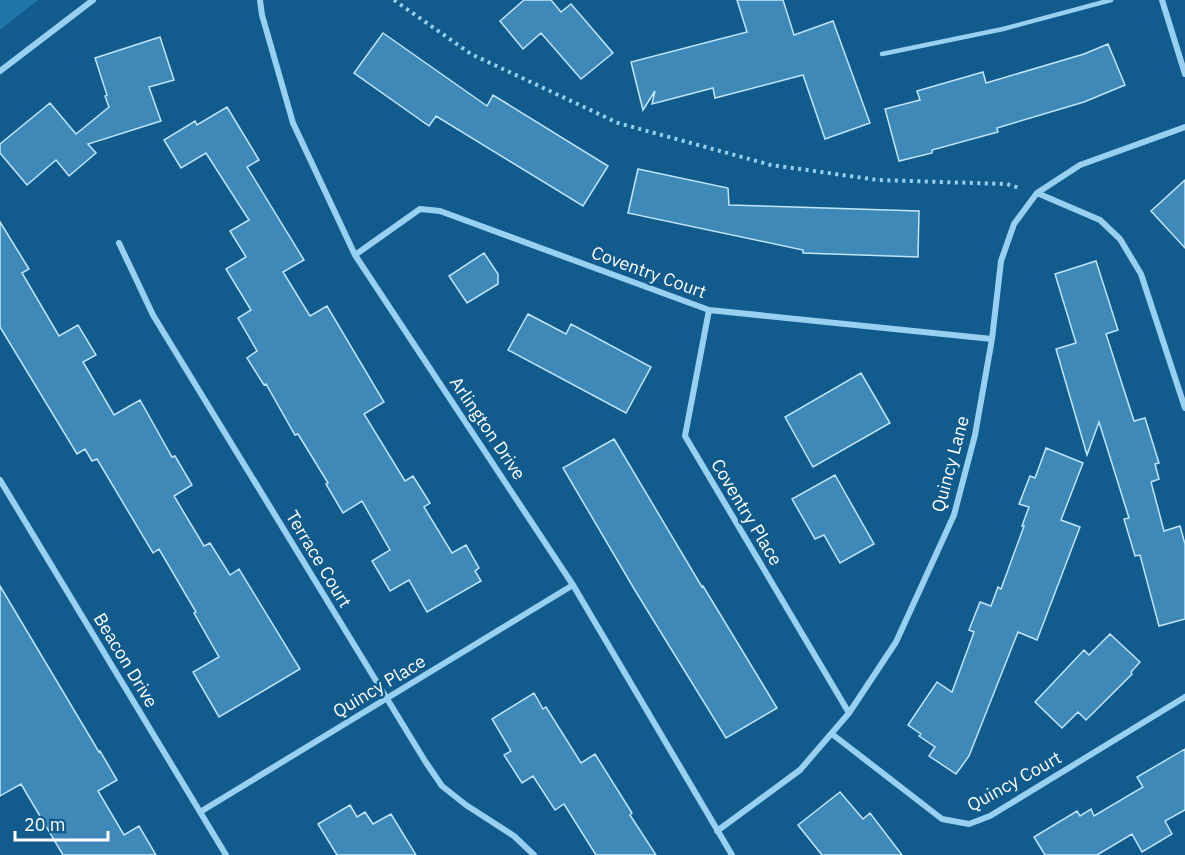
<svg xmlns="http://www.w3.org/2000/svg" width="1185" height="855" font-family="'IBM Plex Sans',sans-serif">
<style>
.green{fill:#2076a9}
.building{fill:#3e89b8;stroke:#bfe6fd;stroke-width:1.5}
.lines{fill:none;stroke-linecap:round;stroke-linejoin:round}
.path{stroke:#98d0f2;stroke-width:4;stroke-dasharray:3 4.5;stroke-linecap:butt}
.service{stroke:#98d0f2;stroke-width:4.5}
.minor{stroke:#98d0f2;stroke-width:6}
.labels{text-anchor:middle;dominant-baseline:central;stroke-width:5;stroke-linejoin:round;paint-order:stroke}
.street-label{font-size:18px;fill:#fff;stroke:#115c8c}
</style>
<rect width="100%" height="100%" fill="#115c8c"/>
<path class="green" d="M 0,0 L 38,0 L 0,30 Z"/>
<path class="building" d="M 524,0 L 551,0 L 561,12 L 571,4 L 613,53 L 581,79 L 541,33 L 523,49 L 500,21 Z
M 737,0 L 783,0 L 794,35 L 833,21 L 870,123 L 825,139 L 803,75 L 715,98 L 713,88 L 652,104 L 655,91 L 643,110 L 631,62 L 747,32 Z
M 383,33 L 487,106 L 493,95 L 608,166 L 583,206 L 436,116 L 429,126 L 354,73 Z
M 160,37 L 174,80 L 149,87 L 161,121 L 88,144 L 96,153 L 69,176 L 56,160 L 27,185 L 0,153 L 0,144 L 50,103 L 76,134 L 109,107 L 105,96 L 107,95 L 95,58 Z
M 1108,44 L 1125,85 L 1084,102 L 997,128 L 998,132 L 932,150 L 932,153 L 899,161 L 885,109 L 920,100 L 917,91 L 983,72 L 986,83 L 1084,54 Z
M 227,107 L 259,160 L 247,167 L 304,260 L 283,272 L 310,316 L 327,306 L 384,402 L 364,414 L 405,481 L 413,476 L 430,503 L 424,507 L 452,553 L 466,545 L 479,568 L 475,571 L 481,581 L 427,612 L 409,580 L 390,591 L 372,561 L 390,550 L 362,501 L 343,513 L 326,484 L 328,483 L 298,434 L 295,435 L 266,384 L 264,385 L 247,358 L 257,351 L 238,318 L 251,310 L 226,269 L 246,257 L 230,231 L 249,220 L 206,153 L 181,168 L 164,140 L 195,121 L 197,125 Z
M 638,169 L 728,188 L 729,205 L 919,211 L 918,257 L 803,253 L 803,250 L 628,213 Z
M 1185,180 L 1185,248 L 1151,211 Z
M 0,222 L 29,269 L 22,273 L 59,336 L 78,325 L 96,355 L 83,362 L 114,415 L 140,400 L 172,457 L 175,456 L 192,485 L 174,496 L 204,546 L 210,543 L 230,575 L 239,569 L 300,669 L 219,717 L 193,672 L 219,657 L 194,613 L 196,612 L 159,549 L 153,553 L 97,459 L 92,461 L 85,449 L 77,454 L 0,327 Z
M 484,253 L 498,274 L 498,284 L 467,303 L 449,276 Z
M 1096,261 L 1118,330 L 1106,334 L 1134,421 L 1145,418 L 1159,463 L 1155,464 L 1159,479 L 1151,482 L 1164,531 L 1180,526 L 1185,544 L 1185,619 L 1159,626 L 1140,555 L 1135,556 L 1124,519 L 1129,518 L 1099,422 L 1087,455 L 1056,349 L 1076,343 L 1055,274 Z
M 528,314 L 566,334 L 571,324 L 651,367 L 626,413 L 508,350 Z
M 861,373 L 890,423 L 813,467 L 785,417 Z
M 614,439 L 702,587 L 703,586 L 777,708 L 726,738 L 636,592 L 563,468 Z
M 1046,448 L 1083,463 L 1061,520 L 1080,527 L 1037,640 L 1018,632 L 969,756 L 956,774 L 929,756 L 935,747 L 919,736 L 921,734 L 908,725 L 937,682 L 952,692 L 974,632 L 969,630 L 980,602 L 991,606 L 998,587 L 1001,589 L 1024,526 L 1022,526 L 1029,507 L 1019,504 L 1030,476 L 1035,478 Z
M 835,475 L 874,544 L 840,563 L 824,535 L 815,539 L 792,499 Z
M 0,586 L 99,752 L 100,751 L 117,780 L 98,791 L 124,835 L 139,826 L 156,855 L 63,855 L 21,784 L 0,796 Z
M 1110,634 L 1140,662 L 1131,672 L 1132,674 L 1086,720 L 1078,712 L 1062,728 L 1035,702 L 1084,650 L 1089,655 Z
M 534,693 L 543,709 L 546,707 L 581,763 L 595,754 L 632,813 L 630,815 L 656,855 L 596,855 L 564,804 L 555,810 L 533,776 L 522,783 L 504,755 L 511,751 L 492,719 Z
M 1185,749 L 1185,810 L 1165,821 L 1172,834 L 1142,852 L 1132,834 L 1097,855 L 1045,855 L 1034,837 L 1077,811 L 1080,816 L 1091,809 L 1094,816 L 1143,787 L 1137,777 Z
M 840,792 L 863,819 L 870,813 L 902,855 L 822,855 L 798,825 Z
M 350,805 L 357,817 L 365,812 L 373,824 L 391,814 L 416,855 L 337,855 L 318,824 Z"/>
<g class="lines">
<path class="path" d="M 394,0 L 471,54 L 618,123 L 771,165 L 878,180 L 1007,184 L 1019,188"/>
<path class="service" d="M 882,54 L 1003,29 L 1111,0"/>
<path class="minor" d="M 260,0 L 262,15 L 293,123 L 355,255 L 573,585 L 732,855
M 1162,0 L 1185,74
M 0,71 L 93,0
M 1037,193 L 1100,220 L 1120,239 L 1141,274 L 1185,408
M 119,243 L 153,315 L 425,761 L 442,786 L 466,805 L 514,836 L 534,855
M 355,255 L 420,209 L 440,211 L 709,310 L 992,339
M 709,310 L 685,436 L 849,713
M 0,480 L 226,855
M 832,734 L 942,819 L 969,824 L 990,816 L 1185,697
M 200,812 L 573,585
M 717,831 L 800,770 L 849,713 L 896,642 L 954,515 L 975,435 L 992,339 L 1001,261 L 1014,224 L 1037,193 L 1080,165 L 1185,127"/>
</g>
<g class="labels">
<g class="street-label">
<text transform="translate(649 272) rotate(20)">Coventry Court</text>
<text transform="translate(488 428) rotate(56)">Arlington Drive</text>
<text transform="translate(950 464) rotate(-75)">Quincy Lane</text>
<text transform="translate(747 512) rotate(59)">Coventry Place</text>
<text transform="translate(319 559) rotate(59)">Terrace Court</text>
<text transform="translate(126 660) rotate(59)">Beacon Drive</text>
<text transform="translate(379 686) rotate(-31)">Quincy Place</text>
<text transform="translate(1014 781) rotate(-29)">Quincy Court</text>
</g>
</g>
<path d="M15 831v9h93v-9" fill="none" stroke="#ffffff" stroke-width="3"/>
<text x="24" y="831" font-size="18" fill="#ffffff" stroke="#115c8c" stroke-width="4.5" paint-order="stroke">20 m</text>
</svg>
